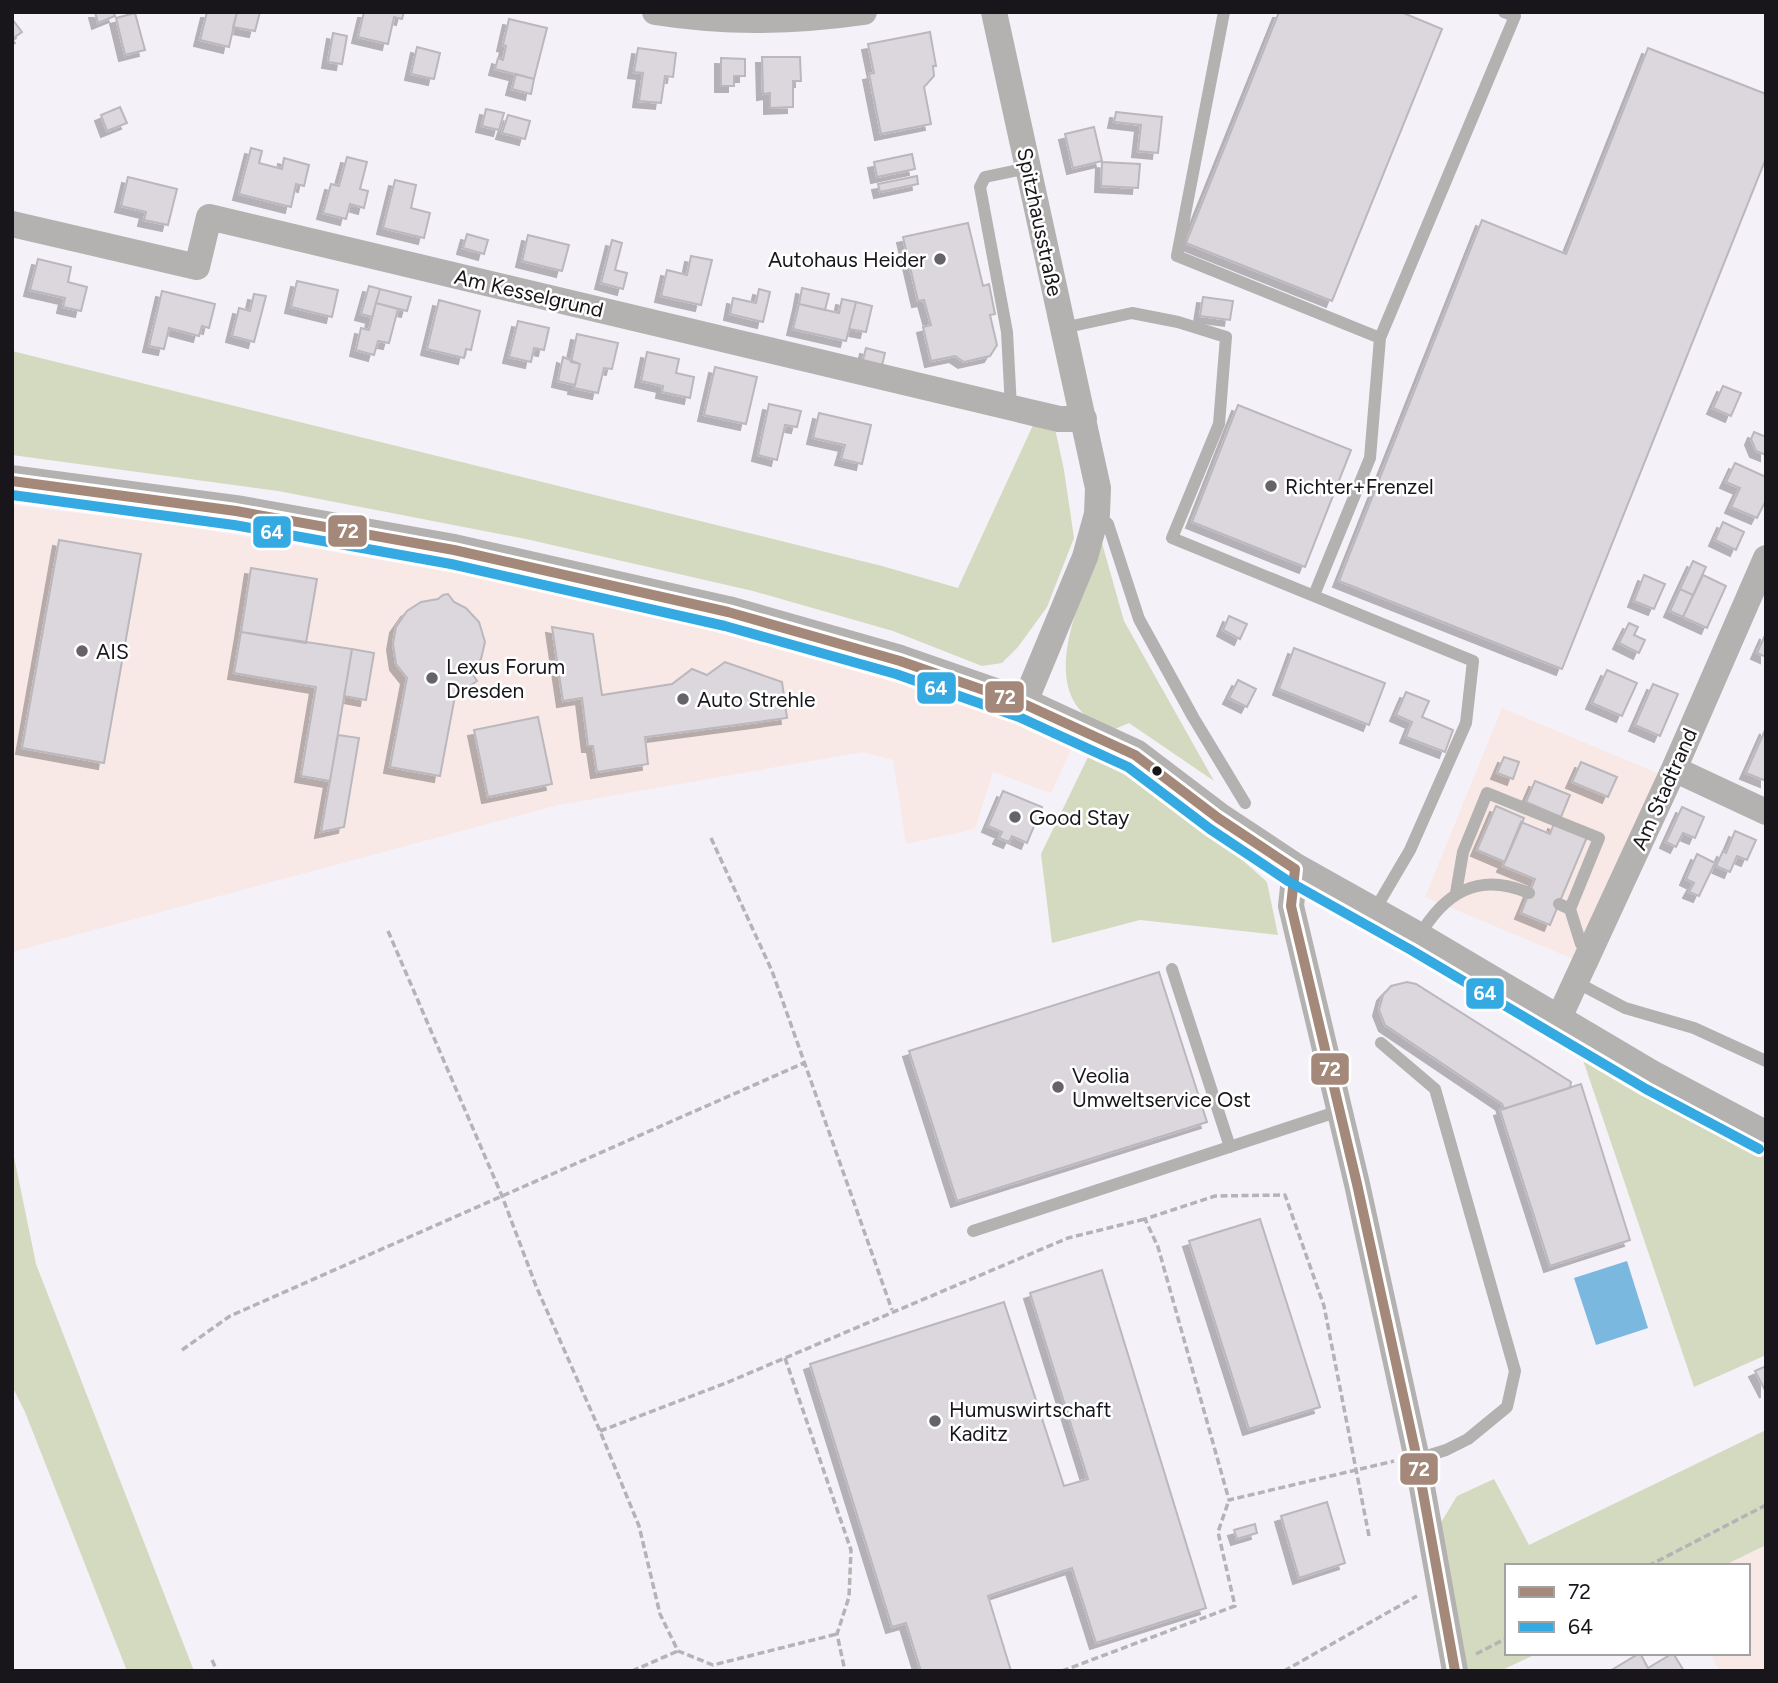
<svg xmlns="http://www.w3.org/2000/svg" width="1778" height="1683" font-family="Figtree,sans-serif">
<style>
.commercial{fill:#f8e9e6}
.green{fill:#d3dabf}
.water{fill:#7ab8e0}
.building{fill:#dbd7dd;stroke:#bab7bd;stroke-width:2;filter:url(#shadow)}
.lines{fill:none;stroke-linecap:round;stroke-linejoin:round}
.path{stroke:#b4b3b5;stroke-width:3.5;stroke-dasharray:7 3.5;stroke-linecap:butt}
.service{stroke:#b4b1b1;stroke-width:12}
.minor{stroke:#b4b1b1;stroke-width:26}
.tertiary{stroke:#b4b1b1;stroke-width:32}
.bus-1-casing{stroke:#fff;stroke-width:16}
.bus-2-casing{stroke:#fff;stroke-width:16}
.bus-1{stroke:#a4897a;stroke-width:10}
.bus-2{stroke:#35a9e1;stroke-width:10}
.poi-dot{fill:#656368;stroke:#fff;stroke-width:2.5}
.bus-dot{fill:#18161a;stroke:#fff;stroke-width:2.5}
.labels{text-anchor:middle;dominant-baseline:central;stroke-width:5;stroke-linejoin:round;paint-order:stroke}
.street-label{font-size:21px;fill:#18161a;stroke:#fff}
.poi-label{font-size:21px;fill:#18161a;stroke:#fff;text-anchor:start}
.line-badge{stroke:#fff;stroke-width:2.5}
.badge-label{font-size:19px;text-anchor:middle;font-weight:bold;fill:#fff}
</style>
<defs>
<filter id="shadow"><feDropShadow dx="-6" dy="6" stdDeviation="0" flood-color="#0004"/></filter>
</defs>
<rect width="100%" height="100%" fill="#f5f1f8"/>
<path class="commercial" d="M 12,505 L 184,526 L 506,582 L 721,630 L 835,661 L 1074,743 L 1051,793 L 993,772 L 975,829 L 906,844 L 893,760 L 863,752 L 558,805 L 12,952 Z
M 1502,708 L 1674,780 L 1597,969 L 1425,897 Z
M 1766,1545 L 1766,1671 L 1719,1671 L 1710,1653 L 1748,1653 L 1748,1566 L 1723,1566 Z"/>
<path class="green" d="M 12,351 L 882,566 L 958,588 L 1034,423 L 1054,424 L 1064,470 L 1074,538 L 1047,607 L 1018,647 L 1002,663 L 982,666 L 893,631 L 753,591 L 526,539 L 278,491 L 12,455 Z
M 1102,543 L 1124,621 L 1214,781 L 1129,723 L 1115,729 C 1107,726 1097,724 1090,719 C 1037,681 1085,590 1102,543 Z
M 1089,755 L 1127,776 L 1230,849 L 1267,882 L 1278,935 L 1140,920 L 1052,943 L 1041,854 Z
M 1583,1060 L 1766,1156 L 1766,1355 L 1694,1387 Z
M 12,1147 L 36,1264 L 194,1671 L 127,1671 L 25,1412 L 12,1386 Z
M 1766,1430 L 1766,1545 L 1723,1566 L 1507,1566 L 1507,1653 L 1538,1653 L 1500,1671 L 1463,1671 L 1437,1529 L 1457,1496 L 1494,1479 L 1529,1545 Z"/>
<path class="water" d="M 1627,1261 L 1648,1328 L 1596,1345 L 1574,1278 Z"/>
<path class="building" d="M 95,12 L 113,12 L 115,16 L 98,23 Z
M 207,12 L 237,12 L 229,47 L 200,40 Z
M 237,12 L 260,12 L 255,31 L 233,27 Z
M 364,12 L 404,12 L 402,19 L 394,17 L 388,44 L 358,37 Z
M 1279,12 L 1401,12 L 1442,29 L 1332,301 L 1186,243 Z
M 135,13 L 145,50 L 125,55 L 116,18 Z
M 12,19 L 22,32 L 12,39 L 15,43 L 12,45 Z
M 509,19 L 547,28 L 534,79 L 495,69 L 498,58 L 503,60 L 506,46 L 503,45 Z
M 930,32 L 936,66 L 933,66 L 934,76 L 924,87 L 931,124 L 881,134 L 869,74 L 874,73 L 868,44 Z
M 333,33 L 347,36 L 342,64 L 328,62 Z
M 417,47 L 440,53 L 434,79 L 411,74 Z
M 638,48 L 676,53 L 673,77 L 665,76 L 661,103 L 639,101 L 643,73 L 634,72 Z
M 1648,48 L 1766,94 L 1766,158 L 1562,669 L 1339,581 L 1482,220 L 1566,254 Z
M 762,57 L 800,57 L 801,81 L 793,81 L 793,107 L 770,108 L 770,93 L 763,94 Z
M 721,58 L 745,59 L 745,76 L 734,76 L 734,86 L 721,86 Z
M 516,74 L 534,79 L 531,94 L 512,89 Z
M 120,107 L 127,123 L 107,131 L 101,115 Z
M 486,109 L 504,113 L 499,130 L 482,126 Z
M 1116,112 L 1162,117 L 1158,153 L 1138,151 L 1141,125 L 1114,122 Z
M 508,115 L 530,121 L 525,139 L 502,133 Z
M 1094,127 L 1102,161 L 1073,168 L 1065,134 Z
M 251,148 L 262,151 L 259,163 L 282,169 L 284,158 L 309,165 L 304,186 L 296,184 L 291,207 L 239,194 Z
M 912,154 L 915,169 L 877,177 L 874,162 Z
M 347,157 L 367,162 L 360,189 L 368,191 L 364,208 L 350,204 L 346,219 L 323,213 L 331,184 L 339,186 Z
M 1102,162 L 1140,164 L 1138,188 L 1101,186 Z
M 917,176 L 918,184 L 880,192 L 878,184 Z
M 128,177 L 177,189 L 168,225 L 144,220 L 146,212 L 121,206 Z
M 395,180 L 416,185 L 411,208 L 430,213 L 424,238 L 383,228 Z
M 968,223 L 983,286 L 989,284 L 995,314 L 990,315 L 997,345 L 990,356 L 964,362 L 955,356 L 931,361 L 923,327 L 931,325 L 924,300 L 918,301 L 903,237 Z
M 467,234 L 488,240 L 484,254 L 463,248 Z
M 528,235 L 569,245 L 562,271 L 522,261 Z
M 612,240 L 622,243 L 615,270 L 627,273 L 623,289 L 601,283 Z
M 691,256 L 712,260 L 701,305 L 661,296 L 667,270 L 687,275 Z
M 38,259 L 71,267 L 68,282 L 87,287 L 81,311 L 63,307 L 65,298 L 30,290 Z
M 297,281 L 338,290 L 332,317 L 291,307 Z
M 369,286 L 380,289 L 372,317 L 361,314 Z
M 802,288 L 829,294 L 825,310 L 799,304 Z
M 380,289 L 411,297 L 407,311 L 376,303 Z
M 759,289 L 770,292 L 763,322 L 730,314 L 733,298 L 756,303 Z
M 162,291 L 215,304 L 209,328 L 202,326 L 199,336 L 169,328 L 164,349 L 149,346 Z
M 254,294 L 266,296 L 254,342 L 232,336 L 239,308 L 250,311 Z
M 1203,297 L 1233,301 L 1230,320 L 1200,316 Z
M 842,299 L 856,302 L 846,341 L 793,329 L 799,304 L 839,313 Z
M 439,300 L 480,311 L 471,350 L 466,349 L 464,358 L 427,349 Z
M 856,302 L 872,306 L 866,332 L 849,329 Z
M 376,303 L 398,309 L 389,343 L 378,341 L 374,355 L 356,350 L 361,328 L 369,330 Z
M 518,321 L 549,328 L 544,350 L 534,348 L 531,362 L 509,357 Z
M 577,334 L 618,343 L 612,369 L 604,368 L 598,393 L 574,388 L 580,364 L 571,362 Z
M 866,348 L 885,353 L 881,369 L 862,364 Z
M 647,352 L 679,359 L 676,373 L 694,377 L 690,398 L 662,392 L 663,386 L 641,381 Z
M 563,357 L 580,364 L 575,385 L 558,381 Z
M 715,367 L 757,377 L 746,424 L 704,415 Z
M 1723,386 L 1741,393 L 1731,416 L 1713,408 Z
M 769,404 L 801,411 L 797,427 L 785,425 L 777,460 L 758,455 Z
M 1238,405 L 1351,450 L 1305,567 L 1192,522 Z
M 819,413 L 871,425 L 862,464 L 841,459 L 845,445 L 813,438 Z
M 1754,432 L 1766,437 L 1766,455 L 1756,451 L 1751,439 Z
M 1735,463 L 1766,477 L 1766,500 L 1757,518 L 1731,507 L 1740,488 L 1726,482 Z
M 1723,522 L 1744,532 L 1736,550 L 1715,540 Z
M 59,540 L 141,554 L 104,763 L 22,748 Z
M 1693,561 L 1706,567 L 1693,595 L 1680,589 Z
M 251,568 L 317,579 L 306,643 L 241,632 Z
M 1644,575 L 1665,584 L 1654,609 L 1634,601 Z
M 1703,575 L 1726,586 L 1707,628 L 1683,617 Z
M 1680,589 L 1693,595 L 1683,617 L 1670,611 Z
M 448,594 L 454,602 L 466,608 L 479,622 L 485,642 L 481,659 L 470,670 L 477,681 L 455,696 L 440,776 L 390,767 L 407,678 L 396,664 L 393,644 L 396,627 L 407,611 L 421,602 L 438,599 L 443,595 Z
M 1229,616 L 1247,624 L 1240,639 L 1223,630 Z
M 1629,623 L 1638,627 L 1634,635 L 1645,640 L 1639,653 L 1619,643 Z
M 552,627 L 593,634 L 602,695 L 672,684 L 692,669 L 707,675 L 725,662 L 782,682 L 787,718 L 645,737 L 648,764 L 597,772 L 593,746 L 588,746 L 582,698 L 563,701 Z
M 241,632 L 352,649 L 330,781 L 301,776 L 316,687 L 234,673 Z
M 1766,633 L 1766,657 L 1757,653 Z
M 1294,648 L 1385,683 L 1369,725 L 1279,689 Z
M 352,649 L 374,653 L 366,700 L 344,696 Z
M 1607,670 L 1637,683 L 1622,716 L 1592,703 Z
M 1238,680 L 1256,689 L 1247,707 L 1229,698 Z
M 1653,684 L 1678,694 L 1660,736 L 1635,725 Z
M 1406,692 L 1429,701 L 1422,717 L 1453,730 L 1445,752 L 1406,737 L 1412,722 L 1396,715 Z
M 538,717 L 552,784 L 488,797 L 474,730 Z
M 1766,728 L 1766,781 L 1746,773 Z
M 338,735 L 359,738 L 344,827 L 321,832 Z
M 1504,757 L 1519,762 L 1513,779 L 1497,773 Z
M 1581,762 L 1617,777 L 1608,797 L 1572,782 Z
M 1535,781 L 1570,795 L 1561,817 L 1526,802 Z
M 1003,791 L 1042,807 L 1027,843 L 1012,836 L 1009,842 L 999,838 L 1002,832 L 988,826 Z
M 1496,806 L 1524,818 L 1505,862 L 1477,850 Z
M 1682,807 L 1704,817 L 1695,838 L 1683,833 L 1676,847 L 1666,842 Z
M 1521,822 L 1550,834 L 1554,823 L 1587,837 L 1550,925 L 1521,913 L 1535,879 L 1503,866 Z
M 1735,831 L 1756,840 L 1747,860 L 1737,856 L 1730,872 L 1716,866 L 1723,851 L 1726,853 Z
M 1697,854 L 1715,863 L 1699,896 L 1689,892 L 1694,883 L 1686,879 Z
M 1159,972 L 1207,1122 L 957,1201 L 909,1051 Z
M 1407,982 L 1416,984 L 1571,1082 L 1570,1088 L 1504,1109 L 1502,1104 L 1385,1025 L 1379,1010 L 1383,995 L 1391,986 Z
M 1581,1084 L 1630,1240 L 1550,1266 L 1500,1110 Z
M 1260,1219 L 1320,1407 L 1249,1429 L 1189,1241 Z
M 1102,1270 L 1206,1608 L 1096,1643 L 1072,1568 L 988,1596 L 1011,1671 L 921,1671 L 906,1623 L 892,1627 L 810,1364 L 1004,1302 L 1064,1486 L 1088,1479 L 1030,1293 Z
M 1766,1366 L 1766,1392 L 1755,1371 Z
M 1327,1502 L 1345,1563 L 1299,1578 L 1281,1516 Z
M 1255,1524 L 1257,1533 L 1237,1539 L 1234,1530 Z
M 1640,1653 L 1648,1668 L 1673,1653 L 1684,1671 L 1610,1671 Z"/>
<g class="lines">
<path class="path" d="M 711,838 L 772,971 L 892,1310
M 388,931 L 502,1196 L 536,1286 L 600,1431 L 639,1526 L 660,1614 L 678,1651 L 713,1665 L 837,1634
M 182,1350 L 230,1316 L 804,1063
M 785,1358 L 851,1550 L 849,1597 L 837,1634 L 845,1671
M 600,1431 L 726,1383 L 1068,1238 L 1145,1219
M 1369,1536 L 1324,1306 L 1285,1195 L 1215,1196 L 1145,1219 L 1158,1247 L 1229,1500 L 1390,1462 L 1394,1461
M 1648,1566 L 1766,1505
M 1476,1654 L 1507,1638
M 212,1660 L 217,1671
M 632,1671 L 678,1651
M 1062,1671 L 1235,1606 L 1218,1532 L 1229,1500
M 1284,1671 L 1417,1596"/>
<path class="service" d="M 1224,12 L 1177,256 L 1380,338 L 1515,16 L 1504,12
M 1063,328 L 1132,313 L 1178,322 L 1226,337 L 1219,424 L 1172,538 L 1473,661 L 1466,723 L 1410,850 L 1373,913
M 1011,408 L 1007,332 L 980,187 L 985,177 L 1028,168
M 1097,514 L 1108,524 L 1139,619 L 1193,717 L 1245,803
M 1314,595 L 1370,458 L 1380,338
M 1456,893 L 1463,852 L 1487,793 L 1599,838 L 1570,909
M 1559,904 L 1570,909 L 1581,944 L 1589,952
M 1418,938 C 1444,893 1478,871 1529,893
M 1172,969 L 1230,1147
M 1576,982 L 1625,1008 L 1694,1028 L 1766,1061
M 1381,1043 L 1435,1089 L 1515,1371 L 1507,1407 L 1468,1439 L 1446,1450 L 1417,1459
M 973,1231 L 1339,1111"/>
<path class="minor" d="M 655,12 C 723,23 795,22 864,12
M 994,12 L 1098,488 L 1097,514 L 1085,557 L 1024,704
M 12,224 L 197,267 L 209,217 L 1059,419 L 1084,419
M 1674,769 L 1766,812
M 1295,869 L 1291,906 L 1357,1184 L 1417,1459 L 1455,1671
M 1558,1020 L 1674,769 L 1766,558"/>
<path class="tertiary" d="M 12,481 L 236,511 L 454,550 L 728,612 L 900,661 L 1024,704 L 1135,755 L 1218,818 L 1295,869 L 1418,938 L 1653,1077 L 1766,1137"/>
<g class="bus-1-casing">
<path id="bus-1" d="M 12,481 L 236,511 L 454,550 L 728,612 L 900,661 L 1024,704 L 1135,755 L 1218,818 L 1295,869
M 1295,869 L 1291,906 L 1357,1184 L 1417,1459 L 1455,1671"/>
</g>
<g class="bus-2-casing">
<path id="bus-2" d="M 12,495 L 234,525 L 451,564 L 725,626 L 896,674 L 1019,717 L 1128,767 L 1210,829 L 1288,881 L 1411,950 L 1646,1089 L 1759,1149"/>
</g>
<use href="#bus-1" class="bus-1"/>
<use href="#bus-2" class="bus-2"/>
</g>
<g class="poi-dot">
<circle cx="940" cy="259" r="7"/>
<circle cx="1271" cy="486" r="7"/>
<circle cx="82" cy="651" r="7"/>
<circle cx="432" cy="678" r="7"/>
<circle cx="683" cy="699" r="7"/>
<circle cx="1015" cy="817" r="7"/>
<circle cx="1058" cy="1087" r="7"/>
<circle cx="935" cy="1421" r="7"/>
</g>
<circle class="bus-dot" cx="1157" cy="771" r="6"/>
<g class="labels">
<g class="street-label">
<text transform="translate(1040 222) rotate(78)">Spitzhausstraße</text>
<text transform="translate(529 293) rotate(13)">Am Kesselgrund</text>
<text transform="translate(1664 789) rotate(-66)">Am Stadtrand</text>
</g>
<g class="poi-label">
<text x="926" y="259" text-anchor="end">Autohaus Heider</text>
<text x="1285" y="486">Richter+Frenzel</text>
<text x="96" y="651">AIS</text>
<text x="446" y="666">Lexus Forum<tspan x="446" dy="24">Dresden</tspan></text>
<text x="697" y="699">Auto Strehle</text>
<text x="1029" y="817">Good Stay</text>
<text x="1072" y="1075">Veolia<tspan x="1072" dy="24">Umweltservice Ost</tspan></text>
<text x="949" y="1409">Humuswirtschaft<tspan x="949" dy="24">Kaditz</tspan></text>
</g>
</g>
<g class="line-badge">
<rect x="327" y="514" width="41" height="34" rx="7" fill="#a4897a"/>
<rect x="252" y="515" width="40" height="34" rx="7" fill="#35a9e1"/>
<rect x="916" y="671" width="41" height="34" rx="7" fill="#35a9e1"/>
<rect x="984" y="680" width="41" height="34" rx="7" fill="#a4897a"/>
<rect x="1465" y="977" width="40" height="33" rx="7" fill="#35a9e1"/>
<rect x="1310" y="1052" width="40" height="34" rx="7" fill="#a4897a"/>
<rect x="1399" y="1452" width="40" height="34" rx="7" fill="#a4897a"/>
</g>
<g class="badge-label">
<text x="348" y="538">72</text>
<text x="272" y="539">64</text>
<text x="936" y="695">64</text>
<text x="1005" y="704">72</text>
<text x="1485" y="1000">64</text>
<text x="1330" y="1076">72</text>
<text x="1419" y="1476">72</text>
</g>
<rect width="1778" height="1683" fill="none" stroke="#18161a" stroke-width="28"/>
<rect x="1505" y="1564" width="245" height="91" fill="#ffffff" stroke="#a3a2a3" stroke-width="2"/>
<rect x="1519" y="1587" width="35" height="10" fill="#a4897a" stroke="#a3a2a3" stroke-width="2"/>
<text x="1568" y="1599" font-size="21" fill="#18161a">72</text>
<rect x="1519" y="1622" width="35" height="10" fill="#35a9e1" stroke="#a3a2a3" stroke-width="2"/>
<text x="1568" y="1634" font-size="21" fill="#18161a">64</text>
</svg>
